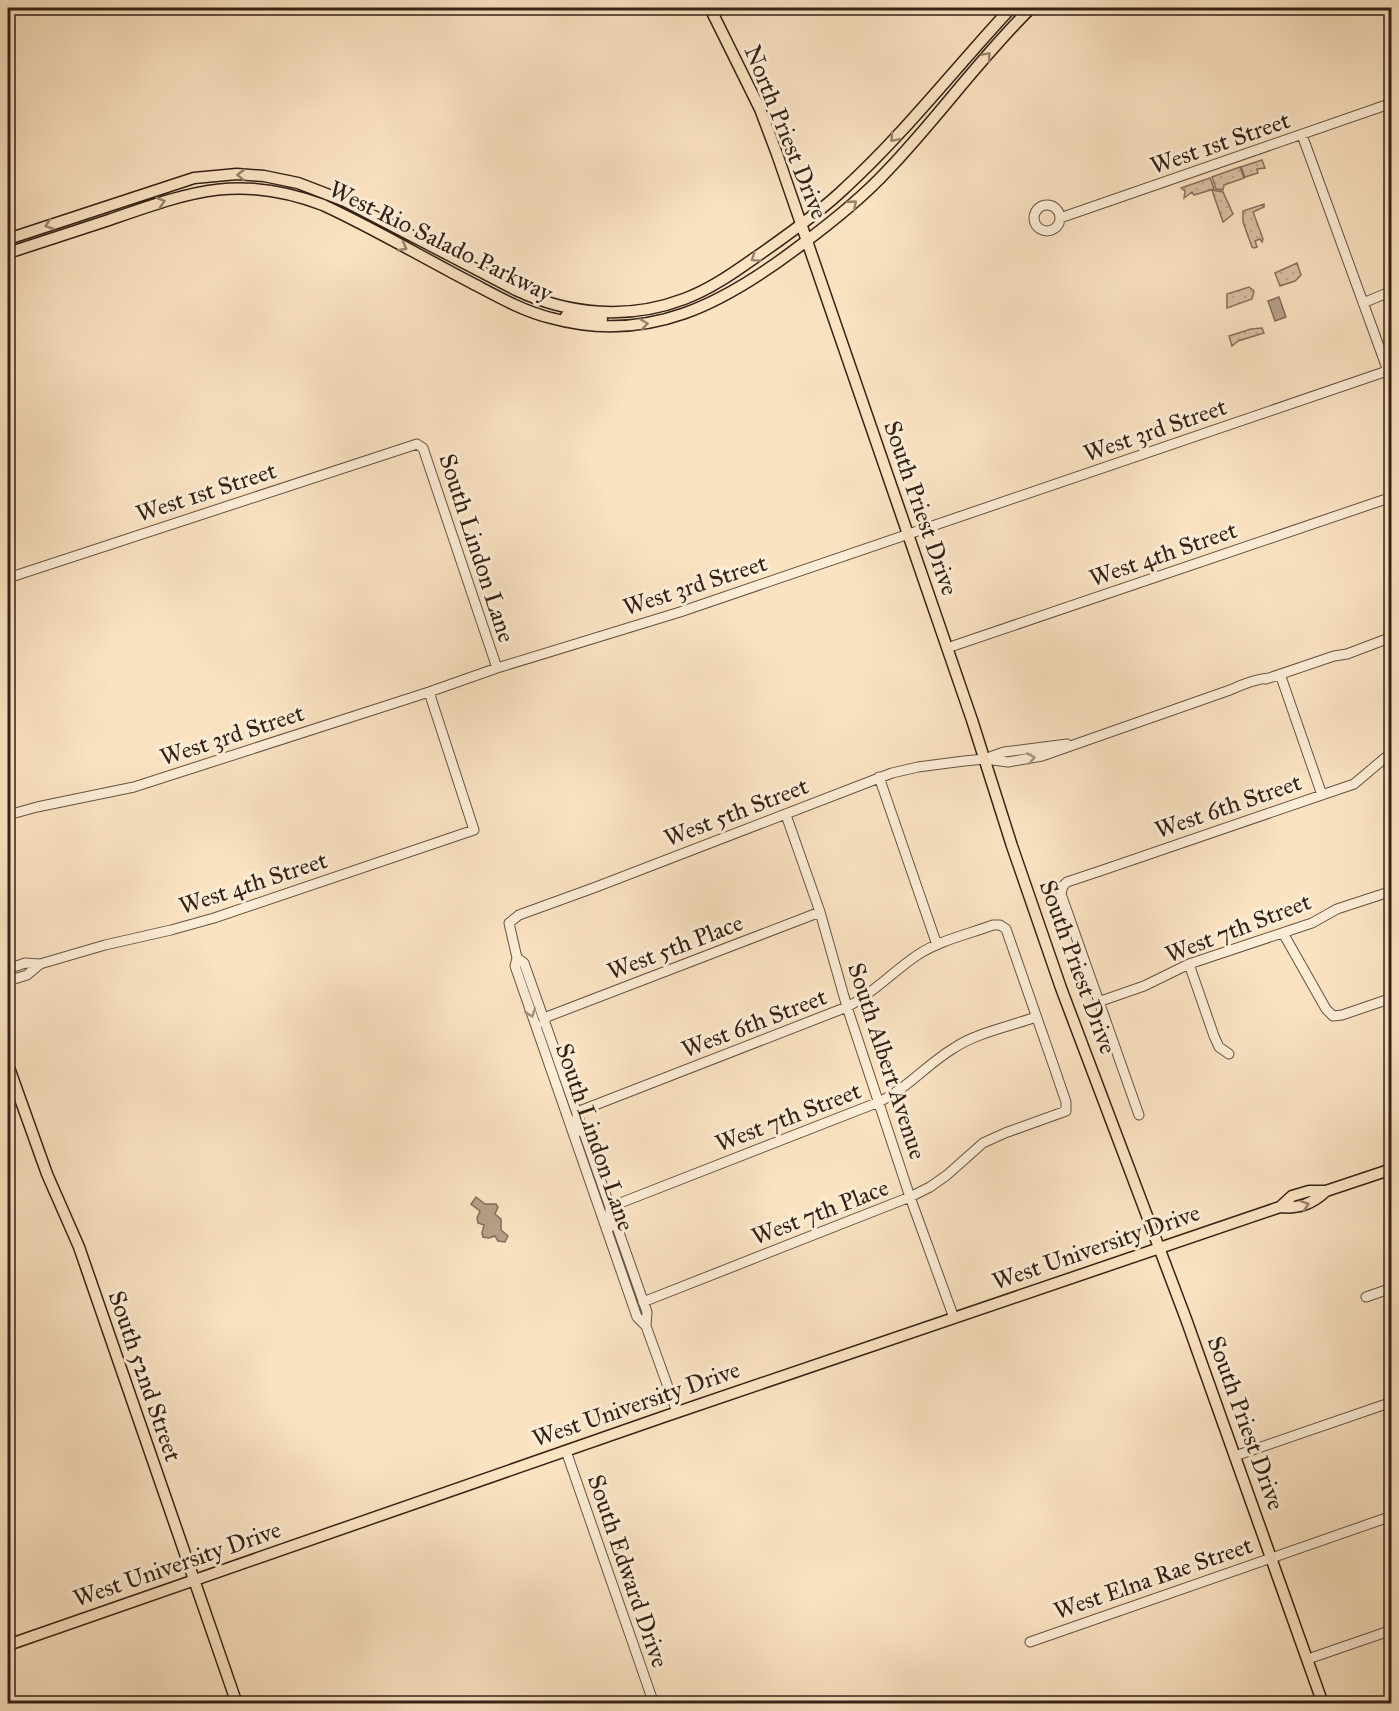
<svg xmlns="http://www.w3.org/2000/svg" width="1399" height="1711" font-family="'IM FELL Great Primer',serif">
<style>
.grass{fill:url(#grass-dots);stroke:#86725e;stroke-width:1.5}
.water{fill:#b7a188;stroke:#836e5a;stroke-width:1.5}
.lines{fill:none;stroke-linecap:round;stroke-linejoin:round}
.minor-casing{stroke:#665241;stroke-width:11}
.major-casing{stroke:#342216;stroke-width:13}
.minor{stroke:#fcedd7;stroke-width:9}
.major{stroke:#fbe3c2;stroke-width:10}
.oneway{stroke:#98826c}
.oneway2{stroke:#a29280}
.labels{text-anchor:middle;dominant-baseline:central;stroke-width:6;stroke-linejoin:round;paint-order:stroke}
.street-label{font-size:24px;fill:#342216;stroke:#fcedd7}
</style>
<defs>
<pattern id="grass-dots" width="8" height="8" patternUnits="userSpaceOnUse" patternTransform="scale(1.5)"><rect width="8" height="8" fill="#d9c2a5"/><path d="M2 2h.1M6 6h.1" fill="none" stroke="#bba68d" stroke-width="1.8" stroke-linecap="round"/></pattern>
</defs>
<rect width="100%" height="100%" fill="#fbe3c2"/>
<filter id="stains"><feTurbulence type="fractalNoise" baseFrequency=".00333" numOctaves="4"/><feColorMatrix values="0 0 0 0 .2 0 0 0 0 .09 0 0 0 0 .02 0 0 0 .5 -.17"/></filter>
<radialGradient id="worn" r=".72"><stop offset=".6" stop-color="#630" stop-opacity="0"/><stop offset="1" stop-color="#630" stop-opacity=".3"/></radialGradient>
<path class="grass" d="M 1262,160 L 1265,168 L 1257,169 L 1258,173 L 1245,177 L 1241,167 Z
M 1240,167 L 1244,178 L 1224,185 L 1223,190 L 1216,189 L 1212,177 Z
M 1210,178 L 1214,189 L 1194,195 L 1192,192 L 1184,198 L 1185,191 L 1181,188 Z
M 1212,190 L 1223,192 L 1233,214 L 1223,222 Z
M 1264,204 L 1264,207 L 1253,212 L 1263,239 L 1262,242 L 1260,239 L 1255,241 L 1257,247 L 1254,248 L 1252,247 L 1243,222 L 1243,211 Z
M 1297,263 L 1301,275 L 1295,281 L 1280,286 L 1275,273 Z
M 1249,287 L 1254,291 L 1252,299 L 1227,308 L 1227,294 Z
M 1262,328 L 1264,333 L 1238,341 L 1232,346 L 1229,336 L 1251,329 Z"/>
<path class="water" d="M 1279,297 L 1286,317 L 1275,321 L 1268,301 Z
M 476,1197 L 485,1204 L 496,1204 L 498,1207 L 495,1214 L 501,1219 L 501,1230 L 508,1236 L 505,1242 L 498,1241 L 495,1236 L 489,1238 L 483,1237 L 482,1233 L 484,1225 L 478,1223 L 477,1218 L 480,1211 L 471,1204 Z"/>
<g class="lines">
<g class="minor-casing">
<path id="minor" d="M 1302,135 L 1392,382
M1034 218a13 13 0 1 1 26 0a13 13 0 1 1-26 0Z
M 1060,218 L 1392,103
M 1363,303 L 1392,291
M 8,578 L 417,444 L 423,448 L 497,668
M 947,648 L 1392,497
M 1280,674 L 1322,795
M 1266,679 L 1334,656 L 1347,654 L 1392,637
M 987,758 L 1004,752 L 1067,744
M 879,777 L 937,945
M 8,815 L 37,807 L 134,787 L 429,692 L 497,668 L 680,612 L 1387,371
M 786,815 L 820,912 L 847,1007 L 910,1197 L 954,1318
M 1283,933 L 1326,1009 L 1333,1016 L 1342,1015 L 1392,998
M 517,958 L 524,963 L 647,1312 L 646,1326 L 677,1412
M 1189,964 L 1214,1036 L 1219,1047 L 1229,1054
M 8,969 L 25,963 L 40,964 L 105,945 L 171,930 L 214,918 L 474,830 L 429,692
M 8,981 L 27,975 L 40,964
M 1098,1002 L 1144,986 L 1189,964 L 1312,923 L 1337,909 L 1392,891
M 544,1023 L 544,1018 L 820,912
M 1139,1115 L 1061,894 L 1063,886 L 1067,882 L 1103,870 L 1354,784 L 1392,752
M 577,1132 L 577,1112 L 847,1007 C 874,993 893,971 919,954 C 941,940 969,934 993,925 L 1000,925 L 1006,929 L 1053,1064 L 1066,1102 L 1066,1111 L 1005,1133 L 983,1143 L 947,1175 L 930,1187 L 910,1197 L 643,1302
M 610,1227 L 610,1207 L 879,1102 C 908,1088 927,1064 954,1048 C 976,1033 1011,1026 1036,1017
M 1366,1297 L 1392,1288
M 646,1326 L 637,1317 L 515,966 L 517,958 L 509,923 L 519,915 L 596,887 L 892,773 L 918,767 L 964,761 L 985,759 L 1008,762 L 1042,756 L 1230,690 C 1243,684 1255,679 1269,678
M 566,1451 L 654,1704
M 1235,1456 L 1392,1402
M 1030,1642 L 1392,1516
M 1308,1659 L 1392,1630"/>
</g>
<g class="major-casing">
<path id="major" d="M 710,8 L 760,109 L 777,154 L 972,720 L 1012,846 L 1061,988 L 1186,1319 L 1323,1704
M 8,239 L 194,178 L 237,174 L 264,176 L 298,183 L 345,201 L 516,290 C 569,315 629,320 684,299 C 714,288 740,268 766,250 C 793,231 821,211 845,188 C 905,133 956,67 1011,8
M 8,253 C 41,242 75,231 109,220 C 190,192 239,173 323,205 C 373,228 420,256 468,281 C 495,295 522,311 551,318 C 649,345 725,303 801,245 C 832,222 861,199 887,171 C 937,119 979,59 1031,8
M 566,316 L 602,319
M 8,1065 L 47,1174 L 79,1247 L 237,1704
M 1280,1207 C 1299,1209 1312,1204 1326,1191
M 8,1645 L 663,1417 L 1280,1207 L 1292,1196 L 1309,1191 L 1326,1191 L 1392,1169"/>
</g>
<use href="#minor" class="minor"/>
<use href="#major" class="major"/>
</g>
<defs><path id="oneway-chevron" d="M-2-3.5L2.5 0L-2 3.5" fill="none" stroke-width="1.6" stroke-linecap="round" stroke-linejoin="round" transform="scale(1.5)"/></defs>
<g class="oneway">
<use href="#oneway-chevron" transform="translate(987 56) rotate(-49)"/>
<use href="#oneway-chevron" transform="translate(894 138) rotate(131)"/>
<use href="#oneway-chevron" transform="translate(241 175) rotate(-179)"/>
<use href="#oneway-chevron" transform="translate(161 202) rotate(-18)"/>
<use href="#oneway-chevron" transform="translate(853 204) rotate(-41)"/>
<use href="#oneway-chevron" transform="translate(49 225) rotate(161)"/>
<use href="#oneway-chevron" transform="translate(403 247) rotate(28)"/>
<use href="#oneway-chevron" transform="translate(755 258) rotate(145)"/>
<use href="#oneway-chevron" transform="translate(644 324) rotate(-8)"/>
<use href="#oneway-chevron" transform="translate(1305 1205) rotate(-19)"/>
</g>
<g class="oneway2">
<use href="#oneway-chevron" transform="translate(1031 758) rotate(-11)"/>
<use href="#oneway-chevron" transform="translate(531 1013) rotate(71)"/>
</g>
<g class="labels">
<g class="street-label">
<text transform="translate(786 132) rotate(68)">North Priest Drive</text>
<text transform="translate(1220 143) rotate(-19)">West 1st Street</text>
<text transform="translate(441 241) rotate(26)">West Rio Salado Parkway</text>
<text transform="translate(1155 430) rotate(-19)">West 3rd Street</text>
<text transform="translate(206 492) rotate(-18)">West 1st Street</text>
<text transform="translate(921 508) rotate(71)">South Priest Drive</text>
<text transform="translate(477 548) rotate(72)">South Lindon Lane</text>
<text transform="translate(1163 554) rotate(-19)">West 4th Street</text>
<text transform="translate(695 585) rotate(-18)">West 3rd Street</text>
<text transform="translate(232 735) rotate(-18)">West 3rd Street</text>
<text transform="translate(1228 806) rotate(-19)">West 6th Street</text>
<text transform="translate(736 812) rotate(-21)">West 5th Street</text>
<text transform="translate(253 883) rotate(-18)">West 4th Street</text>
<text transform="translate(1238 928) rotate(-21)">West 7th Street</text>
<text transform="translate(675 947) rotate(-21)">West 5th Place</text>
<text transform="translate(1078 967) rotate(70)">South Priest Drive</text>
<text transform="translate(754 1023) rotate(-21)">West 6th Street</text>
<text transform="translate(887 1061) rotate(72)">South Albert Avenue</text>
<text transform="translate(788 1117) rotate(-21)">West 7th Street</text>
<text transform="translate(595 1137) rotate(71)">South Lindon Lane</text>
<text transform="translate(820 1212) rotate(-21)">West 7th Place</text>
<text transform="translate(1096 1247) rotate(-19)">West University Drive</text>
<text transform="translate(145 1376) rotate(71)">South 52nd Street</text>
<text transform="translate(636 1404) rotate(-19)">West University Drive</text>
<text transform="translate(1246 1423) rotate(70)">South Priest Drive</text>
<text transform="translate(177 1564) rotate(-19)">West University Drive</text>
<text transform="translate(628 1571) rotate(71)">South Edward Drive</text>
<text transform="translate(1153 1578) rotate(-19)">West Elna Rae Street</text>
</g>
</g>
<rect width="1399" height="1711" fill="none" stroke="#fbe3c2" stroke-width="30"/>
<rect x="9" y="9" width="1381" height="1693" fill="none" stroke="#342216" stroke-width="3"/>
<rect x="15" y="15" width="1369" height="1681" fill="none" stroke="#342216" stroke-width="1.5"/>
<rect width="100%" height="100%" filter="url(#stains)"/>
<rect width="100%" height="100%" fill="url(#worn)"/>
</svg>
